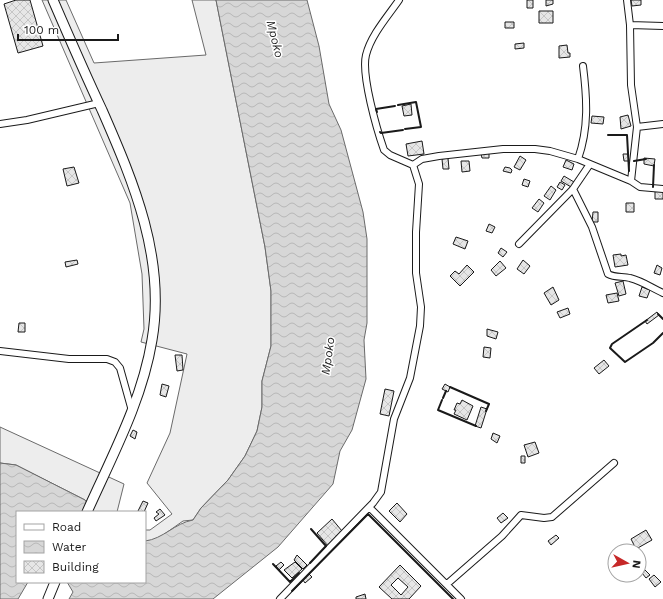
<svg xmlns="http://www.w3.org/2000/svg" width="663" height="599" font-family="'Work Sans',sans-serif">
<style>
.built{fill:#ededed;stroke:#6a6a6a}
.water{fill:url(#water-waves);stroke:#6a6a6a}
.building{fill:url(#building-cross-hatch);stroke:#1a1a1a;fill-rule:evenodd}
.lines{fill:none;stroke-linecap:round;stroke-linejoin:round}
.street-casing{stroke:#1a1a1a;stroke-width:8}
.primary-casing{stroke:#1a1a1a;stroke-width:11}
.street{stroke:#fff;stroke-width:6}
.primary{stroke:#fff;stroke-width:9}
.wall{stroke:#1a1a1a;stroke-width:2}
.labels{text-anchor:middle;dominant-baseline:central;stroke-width:3;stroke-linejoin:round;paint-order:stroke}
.water-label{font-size:12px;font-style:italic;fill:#1a1a1a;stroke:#fff}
</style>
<defs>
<pattern id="water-waves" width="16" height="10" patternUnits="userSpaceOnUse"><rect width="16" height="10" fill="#d7d7d7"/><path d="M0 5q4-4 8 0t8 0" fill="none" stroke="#b8b8b8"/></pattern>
<pattern id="building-cross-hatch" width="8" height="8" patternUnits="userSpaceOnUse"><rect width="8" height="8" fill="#e6e6e6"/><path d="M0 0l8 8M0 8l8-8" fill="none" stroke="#c5c5c5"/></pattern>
</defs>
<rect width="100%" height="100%" fill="#fff"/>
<path class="built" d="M 42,0 L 66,0 L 94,63 L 206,55 L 192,0 L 216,0 L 265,247 L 271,291 L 271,346 L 262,381 L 262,407 L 257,431 L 245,456 L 228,480 L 201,508 L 193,520 L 183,521 L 156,540 L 145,541 L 145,530 L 150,530 L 172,514 L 147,483 L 170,433 L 187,354 L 141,342 L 144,329 L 142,274 L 130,203 Z
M 0,427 L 124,484 L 117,512 L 94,512 L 85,500 L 16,465 L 0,463 Z"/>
<path class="water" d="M 216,0 L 307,0 L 319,46 L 329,104 L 341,130 L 363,212 L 367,239 L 367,323 L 364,340 L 366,379 L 352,430 L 340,451 L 333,484 L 278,547 L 213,599 L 69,599 L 73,592 L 67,582 L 145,582 L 145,541 C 163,539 175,523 193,520 L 201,508 L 228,480 L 245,456 L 257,431 L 262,407 L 262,381 L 271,346 L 271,291 L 265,247 Z
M 0,463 L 16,465 L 85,500 L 94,512 L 17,512 L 17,582 L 28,582 L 18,599 L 0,599 Z"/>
<path class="building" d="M 16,0 L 30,0 L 43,46 L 18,53 L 4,4 Z
M 527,0 L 533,0 L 533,8 L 527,8 Z
M 546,0 L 553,0 L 553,4 L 546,6 Z
M 631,0 L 641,0 L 641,5 L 632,6 Z
M 539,11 L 553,11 L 553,23 L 539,23 Z
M 505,22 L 514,22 L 514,28 L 505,28 Z
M 524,43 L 524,48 L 515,49 L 515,44 Z
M 567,45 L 568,53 L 570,53 L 570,57 L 559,58 L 559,46 Z
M 411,104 L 412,115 L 404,116 L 402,106 Z
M 628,115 L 631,126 L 621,129 L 620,117 Z
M 592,116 L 604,117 L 603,124 L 591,123 Z
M 422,141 L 424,154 L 408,156 L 406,144 Z
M 489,153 L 489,158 L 482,158 L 481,154 Z
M 623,154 L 628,154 L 629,161 L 624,161 Z
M 520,156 L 526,160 L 520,170 L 514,167 Z
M 448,158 L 449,169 L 443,169 L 442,159 Z
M 644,158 L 655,159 L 654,166 L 644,164 Z
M 566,160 L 574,164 L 572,170 L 563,167 Z
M 461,161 L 469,161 L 470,171 L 462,172 Z
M 74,167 L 79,183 L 67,186 L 63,169 Z
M 505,167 L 510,168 L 512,170 L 511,173 L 503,171 Z
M 564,176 L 574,182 L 571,187 L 561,181 Z
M 524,179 L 530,181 L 528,187 L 522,185 Z
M 560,182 L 565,185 L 562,190 L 557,187 Z
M 551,186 L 556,190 L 550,200 L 544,196 Z
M 655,190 L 663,190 L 663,199 L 655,199 Z
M 539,199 L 544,203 L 538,212 L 532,208 Z
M 626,203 L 634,203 L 634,212 L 626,212 Z
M 593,212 L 598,212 L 598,222 L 592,222 Z
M 489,224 L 495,227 L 492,233 L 486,231 Z
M 456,237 L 468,241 L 465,249 L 453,244 Z
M 501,248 L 507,252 L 503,257 L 498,253 Z
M 621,254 L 621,256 L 626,255 L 628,265 L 615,267 L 613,255 Z
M 77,260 L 78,264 L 66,267 L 65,262 Z
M 523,260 L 530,266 L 524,274 L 517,269 Z
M 500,261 L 506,268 L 496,276 L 491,270 Z
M 467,265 L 474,272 L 460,286 L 450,276 L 455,271 L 459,274 Z
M 657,265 L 662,268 L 660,275 L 654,273 Z
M 623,281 L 626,294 L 619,296 L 615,283 Z
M 553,287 L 559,300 L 551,305 L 544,293 Z
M 642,287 L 650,290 L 647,298 L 639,296 Z
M 617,293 L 619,301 L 608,303 L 606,295 Z
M 568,308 L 570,314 L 560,318 L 557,312 Z
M 657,312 L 659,315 L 647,324 L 645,321 Z
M 19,323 L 25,323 L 25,332 L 18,332 Z
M 487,329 L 498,332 L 496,339 L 487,336 Z
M 484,347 L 491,348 L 490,358 L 483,357 Z
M 175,355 L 182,355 L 183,370 L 177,371 Z
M 604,360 L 609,366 L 599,374 L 594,368 Z
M 162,384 L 169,386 L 166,397 L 160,395 Z
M 445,384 L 450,387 L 448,392 L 442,389 Z
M 385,389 L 394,391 L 389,416 L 380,414 Z
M 462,400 L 473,406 L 467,420 L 454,414 L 456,410 L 454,410 L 457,403 L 460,404 Z
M 481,407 L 487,409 L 481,428 L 475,426 Z
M 133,430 L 137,432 L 135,439 L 130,436 Z
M 493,433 L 500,436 L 497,443 L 491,439 Z
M 535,442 L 539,453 L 528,457 L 524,445 Z
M 521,456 L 525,456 L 525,463 L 521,463 Z
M 143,501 L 148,503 L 144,512 L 140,512 L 138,511 Z
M 397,503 L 407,514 L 400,522 L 389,511 Z
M 160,509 L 165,515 L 156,521 L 154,518 L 159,514 L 156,512 Z
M 503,513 L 508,518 L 501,523 L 497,518 Z
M 332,519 L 342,531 L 328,546 L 317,533 Z
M 646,530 L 652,540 L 636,549 L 631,539 Z
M 556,535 L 559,538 L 551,545 L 548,541 Z
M 297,555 L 307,565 L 303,569 L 294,560 Z
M 281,562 L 284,565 L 279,570 L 276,566 Z
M 295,562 L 302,569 L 292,578 L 284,570 Z
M 400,565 L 421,586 L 409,599 L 392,599 L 379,587 ZM 398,578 L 408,587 L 401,595 L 391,585 Z
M 645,570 L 650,575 L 646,578 L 642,573 Z
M 309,574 L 312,577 L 305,583 L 303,580 Z
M 654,575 L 661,582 L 655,587 L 649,579 Z
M 365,594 L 366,599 L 356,599 L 356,597 Z"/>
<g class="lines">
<g class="street-casing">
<path id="street" d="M 627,0 L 630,25 L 631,85 L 637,127 L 631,181
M 630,25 L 663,26
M 0,124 L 27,120 L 99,103
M 637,127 L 663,124
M 578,159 C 589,128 587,98 583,66
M 413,165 L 422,159 L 439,156 L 503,149 L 535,149 L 550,151 L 578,159 L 631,181 L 640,187 L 663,189
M 573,189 L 592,227 L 608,274 C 615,278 623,276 630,278 C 642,281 652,288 663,293
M 519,244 L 573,189 L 590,164
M 0,351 L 69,359 L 107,359 L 115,362 L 120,368 L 132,411
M 369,507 L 461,599
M 447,584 L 502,536 L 521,515 L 544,518 L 552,517 L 614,463
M 280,599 L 373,503 L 381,492 L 394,419 L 410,378 L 420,326 L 421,307 L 416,273 L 416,232 L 419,184 L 413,165 L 390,155 L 384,150 C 377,130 361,75 366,55 C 371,35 388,16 399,0"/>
</g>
<g class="primary-casing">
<path id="primary" d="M 53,0 C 69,37 85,74 102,110 C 134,183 166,259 152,340 C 142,401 112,456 87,512
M 48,599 L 55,582"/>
</g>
<use href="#street" class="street"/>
<use href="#primary" class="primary"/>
<path class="wall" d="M 398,105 L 416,102 L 421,127 L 405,129
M 377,112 L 376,109 L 395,106
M 380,132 L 381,133 L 403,130
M 608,135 L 627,135 L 629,171
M 634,161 L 646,159
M 653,187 L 654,165
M 658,314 L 663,319
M 647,320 L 612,344 L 610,348 L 625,362 L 653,343 L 663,333
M 450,387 L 489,404 L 486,411
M 443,398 L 446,391
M 442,400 L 438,410 L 476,426
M 310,563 L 326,546 L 311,529
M 273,564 L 290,582 L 299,573
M 292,591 L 368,514 L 453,599"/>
</g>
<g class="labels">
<g class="water-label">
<text transform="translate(275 39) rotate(76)">Mpoko</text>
<text transform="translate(328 356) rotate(-82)">Mpoko</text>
</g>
</g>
<rect x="16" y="511" width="130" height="72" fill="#ffffff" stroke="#a3a3a3"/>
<rect x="24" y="524" width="20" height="6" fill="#ffffff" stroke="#a3a3a3"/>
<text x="52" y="531" font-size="12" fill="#1a1a1a">Road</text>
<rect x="24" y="541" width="20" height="12" fill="url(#water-waves)" stroke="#a3a3a3"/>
<text x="52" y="551" font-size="12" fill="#1a1a1a">Water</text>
<rect x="24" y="561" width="20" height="12" fill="url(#building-cross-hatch)" stroke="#a3a3a3"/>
<text x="52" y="571" font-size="12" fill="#1a1a1a">Building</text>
<g transform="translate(627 563) rotate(98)"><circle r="19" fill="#ffffff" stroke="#a3a3a3"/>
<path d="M0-3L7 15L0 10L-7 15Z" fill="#c62828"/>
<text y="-6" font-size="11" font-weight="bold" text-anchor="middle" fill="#1a1a1a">N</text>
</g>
<path d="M18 34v6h100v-6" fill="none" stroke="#1a1a1a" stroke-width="2"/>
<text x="24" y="34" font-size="12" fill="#1a1a1a" stroke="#ffffff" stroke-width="3" paint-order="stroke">100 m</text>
</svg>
